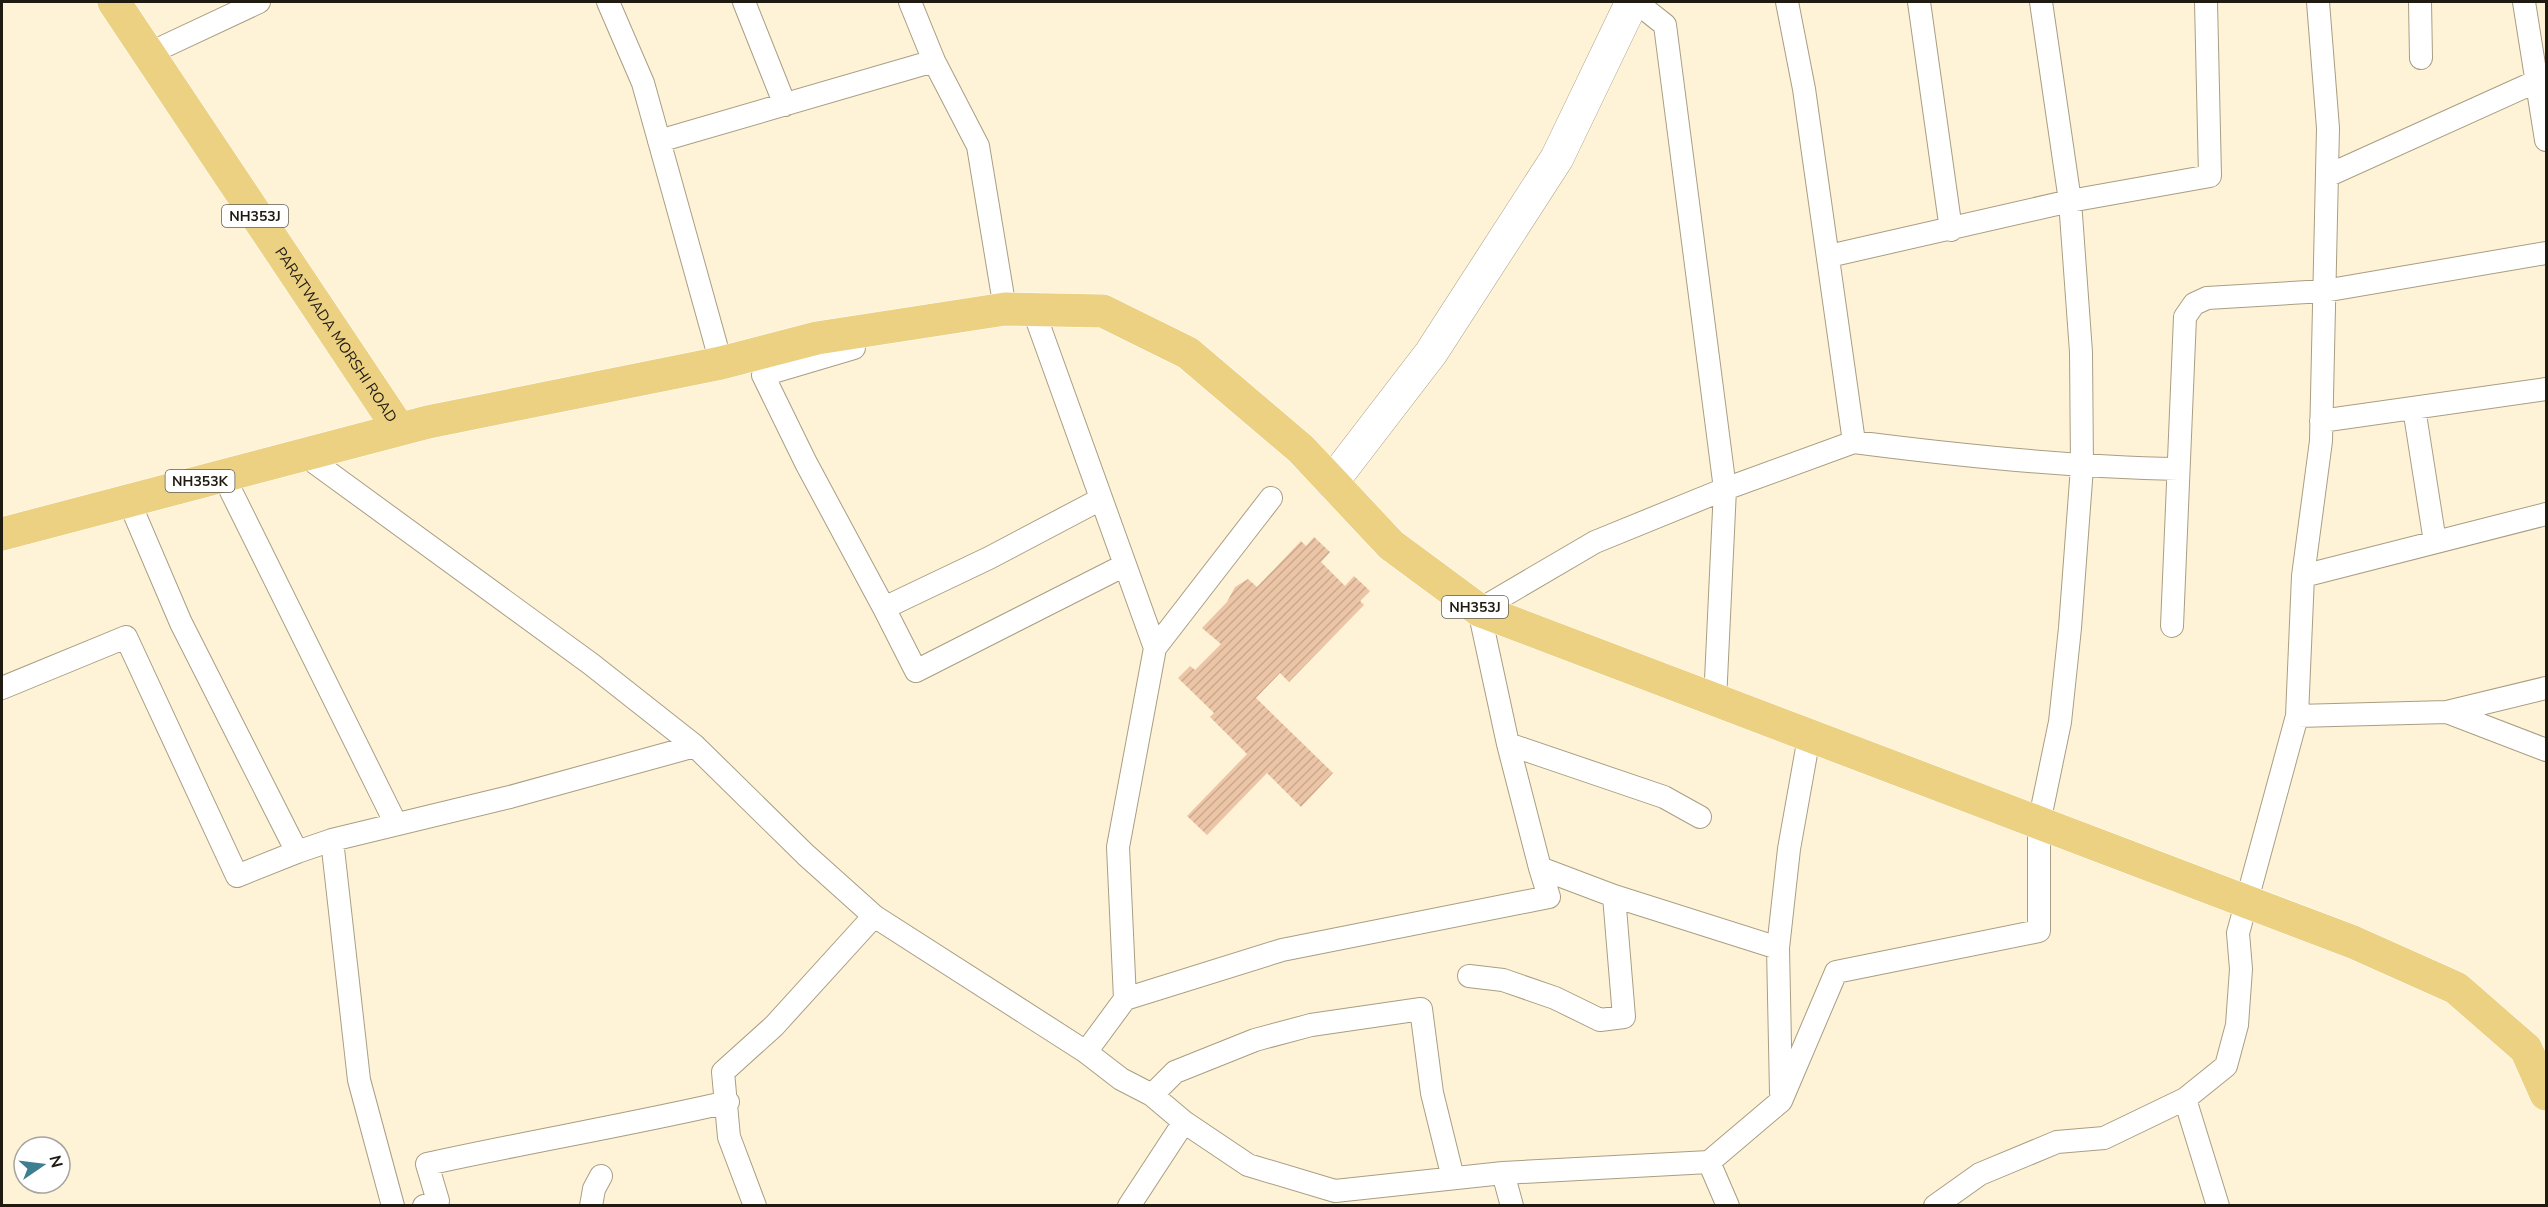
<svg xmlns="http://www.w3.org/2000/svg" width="2548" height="1207" font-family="'Nunito Sans',sans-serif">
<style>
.building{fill:url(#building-hatch)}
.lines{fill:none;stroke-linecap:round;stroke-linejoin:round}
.street-casing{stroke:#a99e83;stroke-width:24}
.secondary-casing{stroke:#a99e83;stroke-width:34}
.highway-casing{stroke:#fff;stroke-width:34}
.street{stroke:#fff;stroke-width:22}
.secondary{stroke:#fff;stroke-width:33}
.highway{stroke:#ecd182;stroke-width:33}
.labels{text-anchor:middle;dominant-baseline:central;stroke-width:5;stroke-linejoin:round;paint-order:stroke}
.shield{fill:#fff;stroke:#625f58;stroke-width:1.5}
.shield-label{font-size:14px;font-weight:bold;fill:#1f1b10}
.street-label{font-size:15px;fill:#1f1b10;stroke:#fff}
</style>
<defs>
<pattern id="building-hatch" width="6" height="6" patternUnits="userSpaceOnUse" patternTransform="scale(1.5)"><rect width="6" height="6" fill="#ecc4a6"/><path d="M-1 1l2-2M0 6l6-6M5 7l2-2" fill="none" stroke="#caa88e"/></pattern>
</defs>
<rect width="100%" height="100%" fill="#fef3d6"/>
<path class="building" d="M 1314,537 L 1330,552 L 1321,562 L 1345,586 L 1354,576 L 1370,591 L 1360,601 L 1364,605 L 1289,682 L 1280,673 L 1256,698 L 1333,773 L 1301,807 L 1267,773 L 1207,835 L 1187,816 L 1247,754 L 1210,717 L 1214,713 L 1178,678 L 1190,666 L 1195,670 L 1221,644 L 1202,628 L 1227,602 L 1235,587 L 1248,579 L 1257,587 L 1301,541 L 1306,546 Z"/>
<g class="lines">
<g class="street-casing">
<path id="street" d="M 608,2 L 643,83 L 721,363
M 744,2 L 785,105
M 910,2 L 934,61 L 978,146 L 1005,309
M 1636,2 L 1665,25 L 1725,489 L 1715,701
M 1919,2 L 1951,230
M 2420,2 L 2421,58
M 2524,2 L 2546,140
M 148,54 L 259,2
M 659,141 L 934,61
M 2327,176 L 2546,77
M 1829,256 L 2070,201 L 2210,176 L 2206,2
M 1033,309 L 1155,648
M 853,333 L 854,348 L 763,375 L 806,463 L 884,608
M 2414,408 L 2435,542
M 2321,421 L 2546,389
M 1854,442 C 1962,456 2069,467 2178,469
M 303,454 L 591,664 L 695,746 L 806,855 L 874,916 L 1086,1052 L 1121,1079 L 1152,1095 L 1184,1122 L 1248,1165 L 1335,1191 L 1503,1173 L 1709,1162 L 1728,1206
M 223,475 L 396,824
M 128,499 L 181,623 L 297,852 L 332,840 L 359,1080 L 393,1206
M 1101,499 L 989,558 L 884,608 L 916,671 L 1125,565
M 2303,576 L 2546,514
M 2172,626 L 2185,317 L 2194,304 L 2207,298 L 2324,291 L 2546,253
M 2,688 L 126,637 L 237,876 L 297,852
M 2447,712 L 2546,688
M 2297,716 L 2303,576 L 2321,441 L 2328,128 L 2318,2
M 1508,744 L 1479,610 L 1595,542 L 1725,489 L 1854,442 L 1804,89 L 1787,2
M 1700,817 L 1664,797 L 1508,744 L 1540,868 L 1614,896 L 1778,948
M 332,840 L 510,797 L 695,746
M 1469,976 L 1503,980 L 1555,998 L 1600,1020 L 1624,1017 L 1614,896
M 1125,999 L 1282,950 L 1549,897 L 1540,868
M 1086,1052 L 1125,999 L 1118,847 L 1155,648 L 1271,498
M 1781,1093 L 1778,948 L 1789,849 L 1809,737
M 1152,1095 L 1175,1072 L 1255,1040 L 1311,1025 L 1421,1009 L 1432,1093 L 1453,1178
M 2185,1099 L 2226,1066 L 2237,1025 L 2241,969 L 2238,933 L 2297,716 L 2447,712 L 2546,750
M 1709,1162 L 1781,1101 L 1836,972 L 2039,931 L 2039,823 L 2060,722 L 2070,628 L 2082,467 L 2081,352 L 2070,201 L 2041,2
M 1503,1173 L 1512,1206
M 424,1206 L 438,1201 L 427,1164 C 527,1142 628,1125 728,1102
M 591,1206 L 594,1189 L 601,1176
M 755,1206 L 729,1137 L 723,1072 L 774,1026 L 874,916
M 1129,1206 L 1184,1122
M 1935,1206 L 1980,1174 L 2057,1142 L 2104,1138 L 2185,1099 L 2218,1206"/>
</g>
<g class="secondary-casing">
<path id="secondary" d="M 1332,482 L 1431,353 L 1557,158 L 1632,2"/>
</g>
<g class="highway-casing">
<g id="highway">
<path id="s1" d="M 114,2 L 399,429"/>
<path d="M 2,534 L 428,422 L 721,363 L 817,338 L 1005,309 L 1103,311 L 1188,353 L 1301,449 L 1391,545 L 1479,610 L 2353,942 L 2456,988 L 2526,1049 L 2546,1094"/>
</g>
</g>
<use href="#street" class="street"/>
<use href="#secondary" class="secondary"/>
<use href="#highway" class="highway"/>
</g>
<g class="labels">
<g class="shield">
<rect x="222" y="205" width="66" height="22" rx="4.5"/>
<rect x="165.5" y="470" width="69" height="22" rx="4.5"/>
<rect x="1442" y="596" width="66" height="22" rx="4.5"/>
</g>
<g class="shield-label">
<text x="255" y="216">NH353J</text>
<text x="200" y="481">NH353K</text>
<text x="1475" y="607">NH353J</text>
</g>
<g class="street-label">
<text stroke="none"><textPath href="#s1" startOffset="400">PARATWADA MORSHI ROAD</textPath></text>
</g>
</g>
<rect width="2548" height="1207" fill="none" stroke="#1f1b10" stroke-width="6"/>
<g transform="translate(42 1165) rotate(76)"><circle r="28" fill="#ffffff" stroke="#a5a49f" stroke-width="1.5"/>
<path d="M0-4.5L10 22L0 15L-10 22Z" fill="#3d7e91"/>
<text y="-9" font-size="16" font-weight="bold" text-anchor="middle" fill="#1f1b10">N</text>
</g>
</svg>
